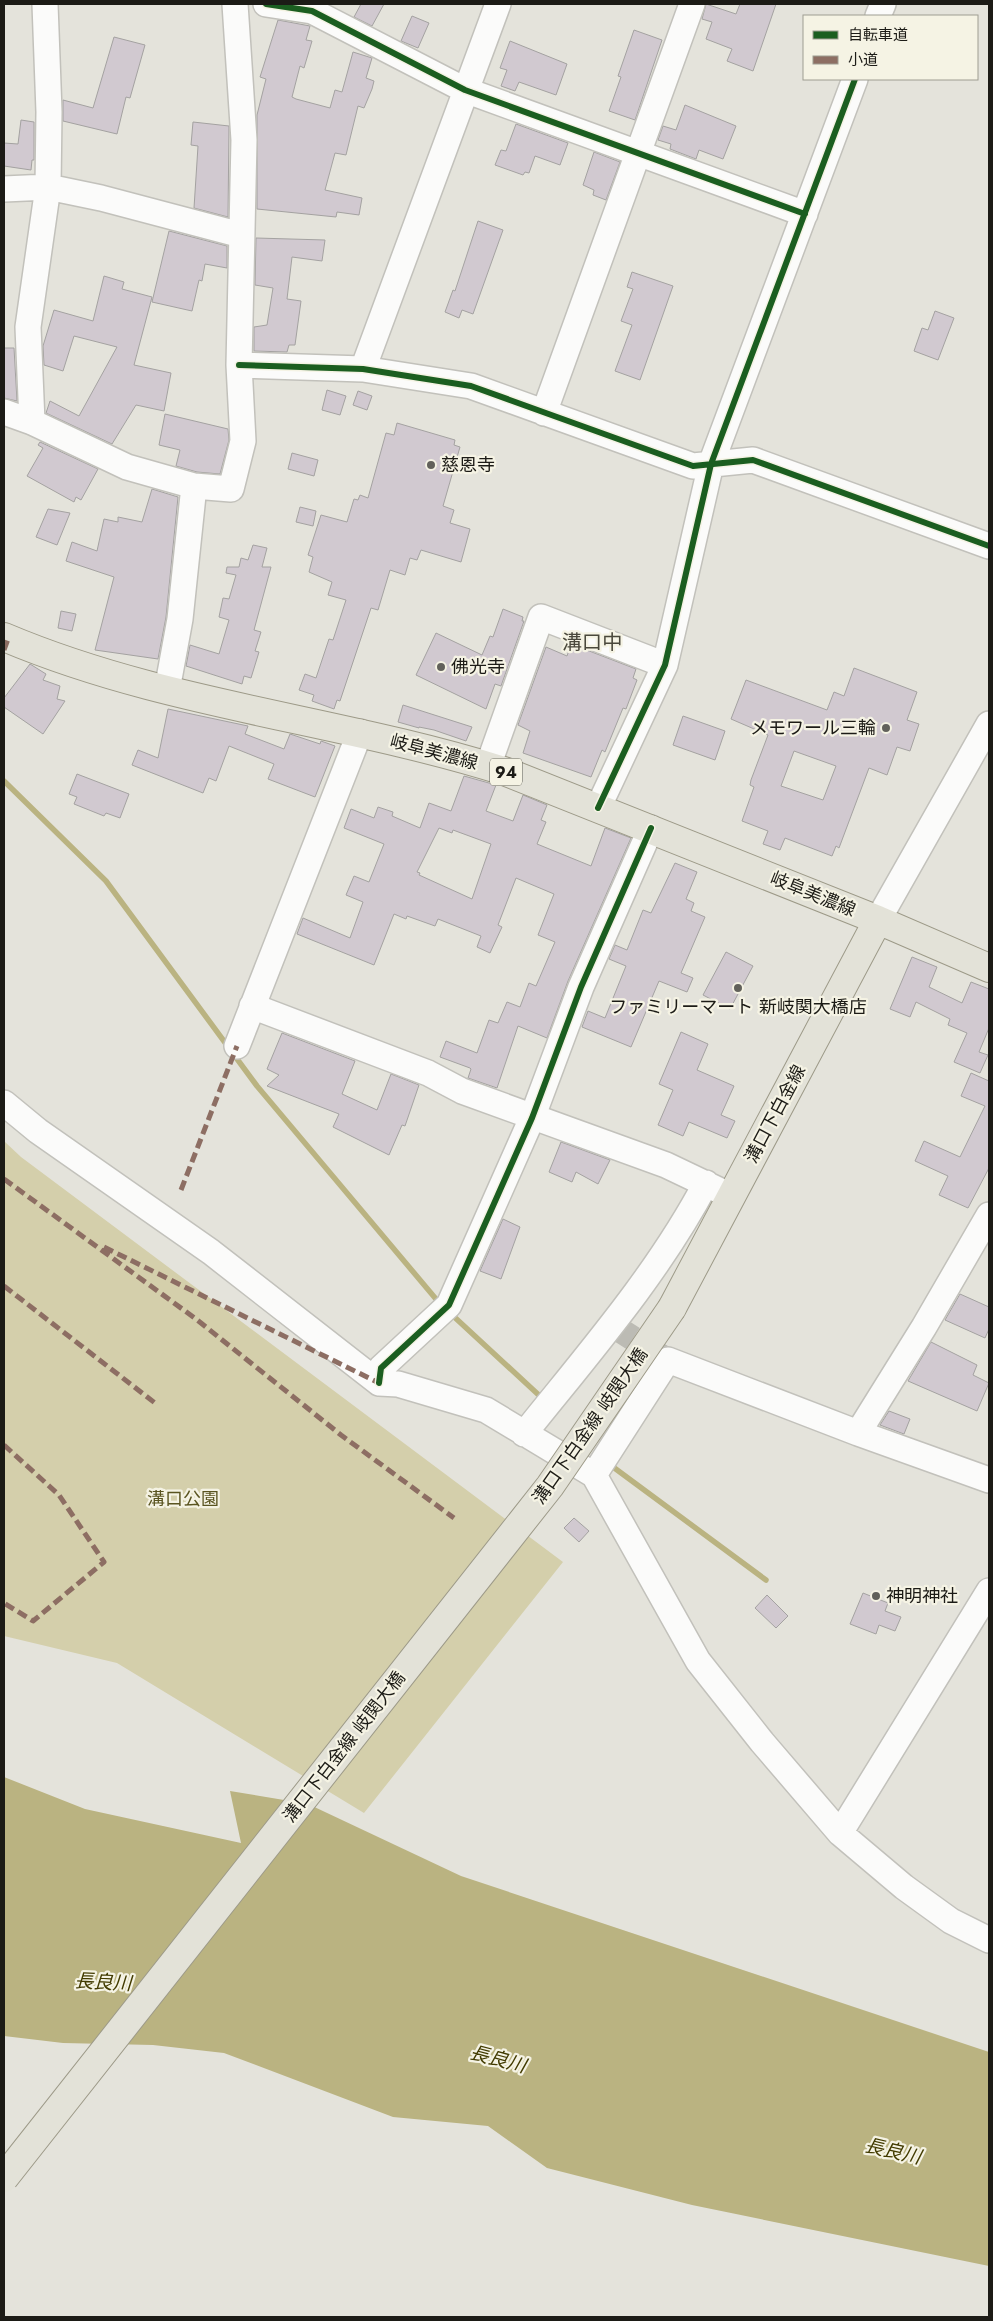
<svg xmlns="http://www.w3.org/2000/svg" width="993" height="2321" font-family="Jost,'Noto Sans JP',sans-serif">
<style>
.green{fill:#d4cfab}
.water{fill:#bab381}
.lines{fill:none;stroke-linecap:round;stroke-linejoin:round}
.stream{stroke:#bab381;stroke-width:5.5}
.building{fill:#d1c9d0;stroke:#a4a2a1;fill-rule:evenodd}
.minor-tunnel{stroke:#bcbbb4;stroke-width:25;stroke-dasharray:25 12;stroke-linecap:butt}
.minor-casing{stroke:#c2c1bb;stroke-width:28}
.major-casing{stroke:#9d9a88;stroke-width:30}
.minor{stroke:#fbfbfa;stroke-width:25}
.major{stroke:#e3e2d8;stroke-width:28}
.major-bridge-casing{stroke:#9d9a88;stroke-width:30;stroke-linecap:butt}
.major-bridge{stroke:#e3e2d8;stroke-width:28}
.quiet{stroke:#8d6e63;stroke-width:5;stroke-dasharray:10 5;stroke-linecap:butt}
.cycleway-casing{stroke:#f5f3e4;stroke-width:9}
.cycleway{stroke:#1b5e20;stroke-width:6}
.poi-dot{fill:#62615b;stroke:#f5f3e4;stroke-width:2}
.labels{text-anchor:middle;dominant-baseline:central;stroke-width:4.5;stroke-linejoin:round;paint-order:stroke}
.shield{fill:#f5f3e4;stroke:#5d5c54;stroke-width:1}
.shield-label{font-size:16px;font-weight:bold;fill:#1c1b16}
.poi-label{font-size:18px;fill:#1c1b16;stroke:#f5f3e4;text-anchor:start}
.street-label{font-size:18px;fill:#1c1b16;stroke:#f5f3e4}
.park-label{font-size:18px;fill:#5a5420;stroke:#f5f3e4}
.water-label{font-size:19px;font-style:italic;fill:#423b01;stroke:#f5f3e4}
.quarter-label{font-size:20px;fill:#4a483c;stroke:#f5f3e4}
</style>
<rect width="100%" height="100%" fill="#e4e3db"/>
<path class="green" d="M 4,1141 L 21,1157 L 563,1562 L 364,1813 L 117,1663 L 4,1636 Z"/>
<path class="water" d="M 4,1777 L 85,1809 L 241,1843 L 230,1791 L 308,1804 L 461,1876 L 989,2052 L 989,2266 L 692,2205 L 547,2168 L 488,2126 L 393,2117 L 224,2053 L 153,2045 L 63,2043 L 4,2036 Z"/>
<g class="lines">
<path class="stream" d="M 4,781 L 106,881 L 257,1086 L 441,1305
M 450,1313 L 542,1398
M 609,1464 L 766,1580"/>
</g>
<path class="building" d="M 361,4 L 384,4 L 372,26 L 354,17 Z
M 706,4 L 736,14 L 740,4 L 776,4 L 753,71 L 727,61 L 732,49 L 706,39 L 712,22 L 702,19 Z
M 412,16 L 429,23 L 418,48 L 401,41 Z
M 278,20 L 310,26 L 306,40 L 312,41 L 304,68 L 300,66 L 292,97 L 296,99 L 330,108 L 335,90 L 342,92 L 353,52 L 372,58 L 366,78 L 374,81 L 372,89 L 364,108 L 358,106 L 346,155 L 335,153 L 325,190 L 362,198 L 359,215 L 337,212 L 336,217 L 257,209 L 257,115 L 266,79 L 260,77 Z
M 634,30 L 662,40 L 635,120 L 609,111 L 621,77 L 618,76 Z
M 114,37 L 145,45 L 130,98 L 126,97 L 117,134 L 63,121 L 63,100 L 93,108 Z
M 510,41 L 567,64 L 556,95 L 519,82 L 515,91 L 501,86 L 507,70 L 500,68 Z
M 685,105 L 736,126 L 723,159 L 699,150 L 696,159 L 670,149 L 671,144 L 658,140 L 663,126 L 676,130 Z
M 21,120 L 34,122 L 34,160 L 32,160 L 31,170 L 4,166 L 4,143 L 18,144 Z
M 193,122 L 229,126 L 228,217 L 194,208 L 198,146 L 191,145 Z
M 516,124 L 568,143 L 560,165 L 535,156 L 529,173 L 525,172 L 523,175 L 495,165 L 501,150 L 506,151 Z
M 594,152 L 620,162 L 606,200 L 593,195 L 594,190 L 583,185 Z
M 478,221 L 503,230 L 473,314 L 462,310 L 459,318 L 445,312 L 453,290 L 455,291 Z
M 169,231 L 227,246 L 227,268 L 205,264 L 202,281 L 199,280 L 192,311 L 152,302 Z
M 256,238 L 325,240 L 322,261 L 292,257 L 287,299 L 301,301 L 295,345 L 289,345 L 287,352 L 254,351 L 254,327 L 267,325 L 273,288 L 255,285 Z
M 632,272 L 673,286 L 640,380 L 615,371 L 632,325 L 621,321 L 633,289 L 627,287 Z
M 104,276 L 124,282 L 122,289 L 152,297 L 134,365 L 171,373 L 164,411 L 136,405 L 112,444 L 46,413 L 50,401 L 79,416 L 117,347 L 74,336 L 63,371 L 44,365 L 43,346 L 54,310 L 93,321 Z
M 935,311 L 954,318 L 938,360 L 914,351 L 922,328 L 928,330 Z
M 4,348 L 14,348 L 17,401 L 4,398 Z
M 327,390 L 346,396 L 340,415 L 322,410 Z
M 358,391 L 372,396 L 367,410 L 353,405 Z
M 165,414 L 228,429 L 229,440 L 220,474 L 197,472 L 176,466 L 180,450 L 159,445 Z
M 397,423 L 455,440 L 454,445 L 460,447 L 443,506 L 454,510 L 450,523 L 470,529 L 461,562 L 421,550 L 417,560 L 410,558 L 405,575 L 390,570 L 378,610 L 371,608 L 340,701 L 337,700 L 334,709 L 312,701 L 314,695 L 299,690 L 305,674 L 316,678 L 329,639 L 333,640 L 346,600 L 328,595 L 332,582 L 309,572 L 313,557 L 308,555 L 321,515 L 347,522 L 354,499 L 358,500 L 360,495 L 368,498 L 386,433 L 394,435 Z
M 40,442 L 98,469 L 81,500 L 76,497 L 74,502 L 27,476 L 43,448 L 38,445 Z
M 292,453 L 318,460 L 314,476 L 288,469 Z
M 152,489 L 178,497 L 166,617 L 158,659 L 95,650 L 114,577 L 66,561 L 72,542 L 97,551 L 104,519 L 118,522 L 118,517 L 142,522 Z
M 300,507 L 316,511 L 313,526 L 296,522 Z
M 48,509 L 70,513 L 57,545 L 36,537 Z
M 253,545 L 267,548 L 262,567 L 271,567 L 254,630 L 261,632 L 255,651 L 259,652 L 251,678 L 244,676 L 242,684 L 186,666 L 190,645 L 219,654 L 229,620 L 219,617 L 223,598 L 229,599 L 236,575 L 226,573 L 227,567 L 239,567 L 241,558 L 248,560 Z
M 503,609 L 523,617 L 522,621 L 524,621 L 501,686 L 495,684 L 486,709 L 416,675 L 436,633 L 482,655 L 490,636 L 493,637 Z
M 61,611 L 76,614 L 72,631 L 58,628 Z
M 571,644 L 636,669 L 633,678 L 637,680 L 626,709 L 623,708 L 605,752 L 602,750 L 591,777 L 523,753 L 530,731 L 518,725 L 546,647 L 567,656 Z
M 30,664 L 46,674 L 43,680 L 60,686 L 57,699 L 65,701 L 43,734 L 4,707 L 4,698 Z
M 854,668 L 917,692 L 907,720 L 919,724 L 910,751 L 897,747 L 887,775 L 869,768 L 839,848 L 836,846 L 832,856 L 785,838 L 780,850 L 763,844 L 768,831 L 742,821 L 754,787 L 750,785 L 751,780 L 768,735 L 731,719 L 746,680 L 827,710 L 834,692 L 844,696 ZM 794,751 L 836,766 L 823,800 L 781,786 Z
M 403,705 L 472,727 L 466,741 L 434,730 L 419,727 L 419,728 L 398,722 Z
M 168,709 L 248,726 L 245,734 L 284,749 L 290,734 L 320,744 L 321,741 L 335,746 L 315,797 L 268,779 L 274,764 L 229,746 L 216,781 L 209,778 L 203,793 L 132,765 L 138,750 L 158,758 Z
M 683,716 L 725,731 L 715,760 L 673,745 Z
M 77,774 L 129,794 L 120,818 L 106,813 L 104,816 L 74,804 L 77,797 L 69,794 Z
M 464,776 L 496,785 L 486,811 L 513,821 L 523,795 L 547,805 L 541,820 L 546,822 L 537,844 L 591,866 L 605,828 L 631,838 L 568,981 L 547,1038 L 518,1026 L 497,1088 L 468,1078 L 471,1069 L 470,1068 L 440,1057 L 446,1041 L 477,1053 L 489,1020 L 498,1023 L 507,1002 L 520,1007 L 529,983 L 536,986 L 555,942 L 538,935 L 554,894 L 516,878 L 498,925 L 502,927 L 490,953 L 477,947 L 481,936 L 438,919 L 435,926 L 407,916 L 406,919 L 394,914 L 374,965 L 297,934 L 303,918 L 350,938 L 363,902 L 346,895 L 354,876 L 369,882 L 384,844 L 344,828 L 351,809 L 374,818 L 378,807 L 393,812 L 392,816 L 420,828 L 429,803 L 451,811 ZM 439,828 L 452,833 L 453,830 L 491,844 L 472,899 L 419,875 L 420,873 L 417,872 Z
M 675,863 L 697,872 L 686,899 L 694,903 L 691,911 L 705,917 L 681,973 L 693,978 L 687,992 L 659,981 L 631,1047 L 582,1027 L 588,1011 L 605,1018 L 626,966 L 609,959 L 615,945 L 627,950 L 643,910 L 651,913 Z
M 726,952 L 753,966 L 730,1009 L 703,995 Z
M 912,957 L 937,967 L 929,987 L 962,1003 L 971,982 L 989,989 L 989,1028 L 979,1052 L 988,1055 L 980,1073 L 954,1062 L 967,1033 L 948,1025 L 950,1019 L 916,1002 L 910,1017 L 890,1009 Z
M 681,1032 L 708,1044 L 697,1070 L 734,1086 L 721,1115 L 735,1121 L 727,1138 L 689,1122 L 683,1136 L 658,1125 L 673,1090 L 659,1084 Z
M 282,1033 L 355,1061 L 342,1094 L 377,1110 L 391,1074 L 419,1085 L 405,1126 L 402,1125 L 389,1155 L 333,1127 L 339,1114 L 267,1086 L 279,1075 L 267,1069 Z
M 971,1073 L 989,1081 L 989,1168 L 968,1208 L 939,1195 L 948,1176 L 915,1161 L 924,1141 L 960,1157 L 985,1106 L 961,1096 Z
M 561,1142 L 610,1160 L 598,1184 L 576,1172 L 572,1182 L 549,1172 Z
M 503,1219 L 520,1227 L 501,1279 L 480,1271 Z
M 960,1294 L 989,1307 L 989,1329 L 985,1338 L 945,1320 Z
M 931,1342 L 977,1365 L 973,1375 L 989,1383 L 977,1411 L 908,1381 Z
M 889,1411 L 910,1419 L 904,1434 L 880,1425 Z
M 574,1518 L 589,1531 L 579,1542 L 564,1528 Z
M 863,1593 L 888,1603 L 885,1611 L 901,1617 L 895,1631 L 879,1625 L 876,1634 L 850,1624 Z
M 767,1595 L 788,1616 L 776,1628 L 755,1608 Z"/>
<g class="lines">
<path class="minor-tunnel" d="M 612,1325 L 662,1357"/>
<g class="minor-casing">
<path id="minor" d="M 266,4 L 312,11 L 465,90 L 805,214
M 878,16 L 883,4
M 4,189 L 48,187 L 101,198 L 241,235
M 239,365 L 363,369 L 471,386 L 693,466 L 753,460 L 989,546
M 363,369 L 498,4
M 4,412 L 32,422 L 127,467 L 194,486
M 544,413 L 692,4
M 32,422 L 28,327 L 48,187 L 49,112 L 45,4
M 167,690 L 180,619 L 194,486 L 231,489 L 243,441 L 239,365 L 244,140 L 235,4
M 488,766 L 541,617 L 665,665
M 598,808 L 665,665 L 711,464 L 855,79
M 878,920 L 989,724
M 252,1006 L 428,1073 L 462,1091 L 666,1165 L 731,1196
M 237,1046 L 360,732
M 4,1103 L 38,1131 L 211,1252 L 379,1383 L 398,1384 L 486,1410 L 594,1475 L 698,1661 L 762,1742 L 840,1833 L 904,1887 L 951,1921 L 989,1940
M 379,1383 L 381,1368 L 449,1305 L 532,1118 L 581,987 L 651,828
M 858,1433 L 924,1327 L 989,1215
M 524,1434 C 588,1354 658,1274 706,1183
M 594,1475 L 668,1360 L 858,1433 L 989,1480
M 840,1833 L 989,1591"/>
</g>
<g class="major-casing">
<path id="major" d="M 4,637 C 164,705 339,719 504,771 L 878,920 L 989,968
M 672,1308 L 878,920"/>
</g>
<use href="#minor" class="minor"/>
<use href="#major" class="major"/>
<g class="major-bridge-casing">
<path id="major-bridge" d="M 4,2178 L 550,1486 L 672,1308"/>
</g>
<use href="#major-bridge" class="major-bridge"/>
<path class="quiet" d="M 4,650 L 8,639
M 4,1179 L 196,1319 L 341,1435 L 454,1518
M 181,1190 L 237,1046
M 104,1247 L 379,1383
M 4,1286 L 155,1403
M 4,1445 L 59,1495 L 104,1562 L 33,1621 L 4,1603"/>
<g class="cycleway-casing">
<path id="cycleway" d="M 266,4 L 312,11 L 465,90 L 805,214
M 239,365 L 363,369 L 471,386 L 693,466 L 753,460 L 989,546
M 598,808 L 665,665 L 711,464 L 855,79
M 379,1383 L 381,1368 L 449,1305 L 532,1118 L 581,987 L 651,828"/>
</g>
<use href="#cycleway" class="cycleway"/>
</g>
<g class="poi-dot">
<circle cx="431" cy="465" r="5"/>
<circle cx="441" cy="667" r="5"/>
<circle cx="886" cy="728" r="5"/>
<circle cx="738" cy="988" r="5"/>
<circle cx="876" cy="1596" r="5"/>
</g>
<g class="labels">
<rect class="shield" x="490" y="758.5" width="32" height="27" rx="4"/>
<g class="shield-label">
<text x="506" y="772">94</text>
</g>
<g class="poi-label">
<text x="441" y="465">慈恩寺</text>
<text x="451" y="667">佛光寺</text>
<text x="876" y="728" text-anchor="end">メモワール三輪</text>
<text x="738" y="1007" text-anchor="middle">ファミリーマート 新岐関大橋店</text>
<text x="886" y="1596">神明神社</text>
</g>
<g class="street-label">
<text transform="translate(434 752) rotate(15)">岐阜美濃線</text>
<text transform="translate(813 894) rotate(22)">岐阜美濃線</text>
<text transform="translate(775 1114) rotate(-62)">溝口下白金線</text>
<text transform="translate(590 1426) rotate(-55)">溝口下白金線 岐関大橋</text>
<text transform="translate(344 1747) rotate(-52)">溝口下白金線 岐関大橋</text>
</g>
<g class="park-label">
<text x="183" y="1499">溝口公園</text>
</g>
<g class="water-label">
<text transform="translate(103 1982) rotate(3)">長良川</text>
<text transform="translate(498 2059) rotate(15)">長良川</text>
<text transform="translate(893 2151) rotate(13)">長良川</text>
</g>
<g class="quarter-label">
<text x="592" y="642">溝口中</text>
</g>
</g>
<rect width="993" height="2321" fill="none" stroke="#1c1b16" stroke-width="10"/>
<rect x="803" y="15" width="175" height="65" fill="#f5f3e4" stroke="#9e9d92"/>
<rect x="813" y="31" width="25" height="8" fill="#1b5e20" stroke="#9e9d92"/>
<text x="848" y="40" font-size="15" fill="#1c1b16">自転車道</text>
<rect x="813" y="56" width="25" height="8" fill="#8d6e63" stroke="#9e9d92"/>
<text x="848" y="65" font-size="15" fill="#1c1b16">小道</text>
</svg>
